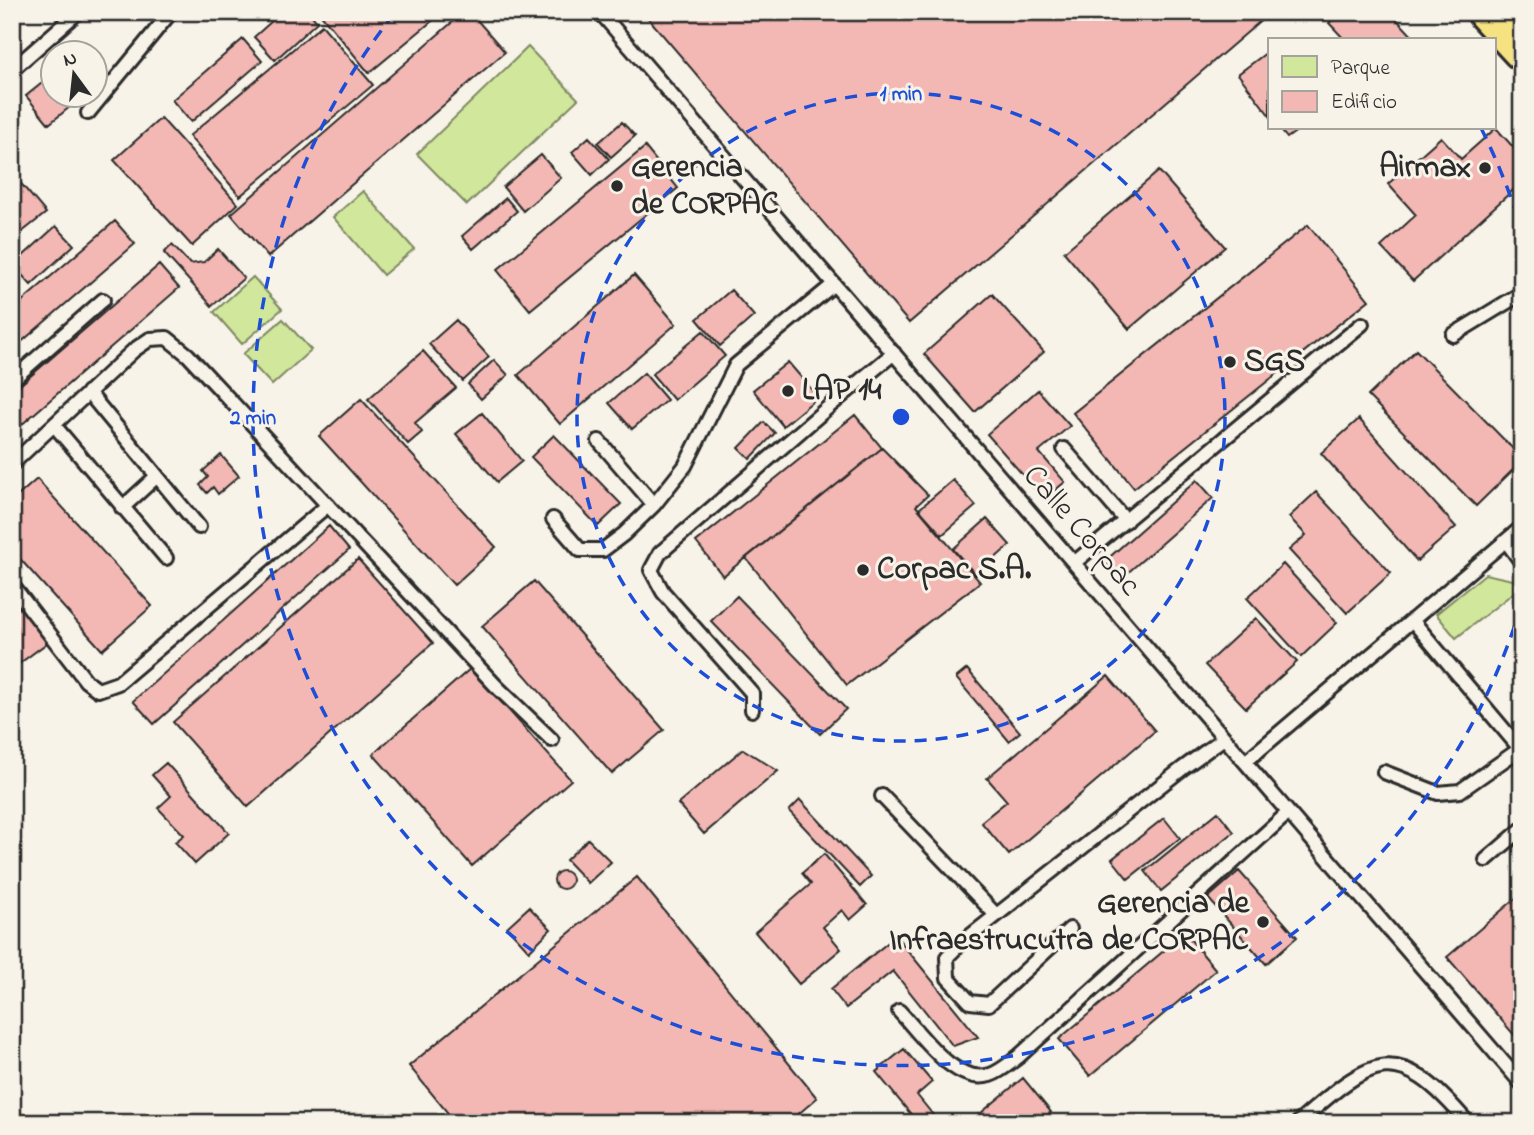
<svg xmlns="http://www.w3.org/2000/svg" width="1534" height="1135" font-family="'Indie Flower',sans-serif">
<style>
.green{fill:#d1e79c;stroke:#7e8964;stroke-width:2}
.building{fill:#f3b8b3;stroke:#2b2b2b;stroke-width:2}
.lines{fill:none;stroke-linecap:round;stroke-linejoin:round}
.lane-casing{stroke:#2b2b2b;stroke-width:18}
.highway-casing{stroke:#2b2b2b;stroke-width:44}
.lane{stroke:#f7f3e8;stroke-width:12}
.highway{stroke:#f6e281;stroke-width:38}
.ring{fill:none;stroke:#1d4ed8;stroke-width:3.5;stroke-dasharray:12 9}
.poi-dot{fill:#2b2b2b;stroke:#f7f3e8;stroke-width:2.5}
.labels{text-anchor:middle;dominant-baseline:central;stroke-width:6;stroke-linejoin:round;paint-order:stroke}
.poi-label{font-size:32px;font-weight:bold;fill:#2b2b2b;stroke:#f7f3e8;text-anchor:start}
.street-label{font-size:32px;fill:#2b2b2b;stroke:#f7f3e8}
.centre{fill:#1d4ed8;stroke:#f7f3e8;stroke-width:3.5}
.ring-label{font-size:21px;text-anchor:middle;font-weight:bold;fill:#1d4ed8;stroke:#f7f3e8;stroke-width:6;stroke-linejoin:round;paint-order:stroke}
</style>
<rect width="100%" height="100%" fill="#f7f3e8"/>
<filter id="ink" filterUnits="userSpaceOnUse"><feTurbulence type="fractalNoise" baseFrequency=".0143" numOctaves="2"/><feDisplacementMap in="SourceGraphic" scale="14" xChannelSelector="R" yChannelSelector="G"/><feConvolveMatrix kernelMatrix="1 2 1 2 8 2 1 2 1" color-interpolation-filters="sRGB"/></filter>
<g filter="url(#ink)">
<path class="green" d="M 528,47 L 578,99 L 467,205 L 417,154 Z
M 363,191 L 414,249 L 383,275 L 333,217 Z
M 253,277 L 282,309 L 242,344 L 214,312 Z
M 283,319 L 311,350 L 272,385 L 243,354 Z
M 1485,574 L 1522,582 L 1522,586 L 1456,638 L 1436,614 Z"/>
<path class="building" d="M 282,12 L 309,12 L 317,22 L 275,60 L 254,37 Z
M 319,12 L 443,12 L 369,73 Z
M 464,12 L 470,12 L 505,52 L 268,257 L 231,214 Z
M 643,12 L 1271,12 L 909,323 Z
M 1341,12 L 1390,12 L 1416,40 L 1345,40 L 1329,23 Z
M 322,25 L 373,85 L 240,196 L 189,136 Z
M 243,39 L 262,61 L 191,122 L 172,100 Z
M 1270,50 L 1270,116 L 1238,74 Z
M 52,75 L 52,94 L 71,94 L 65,100 L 71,106 L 49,124 L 26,96 Z
M 161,118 L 238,204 L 192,246 L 114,160 Z
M 622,122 L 635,136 L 611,157 L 598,143 Z
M 1279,128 L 1301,128 L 1287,138 Z
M 1496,128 L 1522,157 L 1522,182 L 1413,281 L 1381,247 L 1416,215 L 1388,184 L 1441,137 L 1461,159 Z
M 589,137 L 609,159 L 592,175 L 572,152 Z
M 645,147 L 678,188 L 530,310 L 497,270 Z
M 541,155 L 561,178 L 523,211 L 503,187 Z
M 1159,171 L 1225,247 L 1129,329 L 1064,252 Z
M 12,173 L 46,213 L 12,240 Z
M 506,198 L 517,211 L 473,249 L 462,236 Z
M 115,221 L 135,244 L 12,350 L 12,310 Z
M 1308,225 L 1369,300 L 1134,488 L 1073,413 Z
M 56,226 L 74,245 L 31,285 L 13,265 Z
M 172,245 L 190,264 L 204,262 L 218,249 L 244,278 L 212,306 L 164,253 Z
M 159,265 L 179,288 L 12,433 L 12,392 Z
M 634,275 L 676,324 L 560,424 L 518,375 Z
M 731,290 L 754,316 L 720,346 L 697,319 Z
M 992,294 L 1044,352 L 975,412 L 924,354 Z
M 456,320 L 489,357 L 463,381 L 429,344 Z
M 703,331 L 725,356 L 674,400 L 652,374 Z
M 1416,350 L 1522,458 L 1522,461 L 1476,506 L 1368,396 Z
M 423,351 L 456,388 L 415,423 L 422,432 L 408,444 L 368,399 Z
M 494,360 L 508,375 L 481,399 L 468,384 Z
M 788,362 L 818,397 L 783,426 L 753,390 Z
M 644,373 L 667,400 L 632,429 L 609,403 Z
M 1038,390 L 1070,426 L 1039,452 L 1065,482 L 1044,499 L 987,434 Z
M 361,399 L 496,547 L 454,585 L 319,436 Z
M 482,413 L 522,461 L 497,482 L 456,434 Z
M 855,415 L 882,448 L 723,576 L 696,542 Z
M 1359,419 L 1456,527 L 1417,561 L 1321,453 Z
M 764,422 L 775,433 L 750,459 L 739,448 Z
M 554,435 L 621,504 L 598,526 L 531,457 Z
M 882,448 L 928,495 L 916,506 L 980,582 L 847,685 L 746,558 Z
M 221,455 L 239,476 L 218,494 L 213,487 L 207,493 L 200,485 L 208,477 L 203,471 Z
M 37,479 L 152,606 L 102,650 L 12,550 L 12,501 Z
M 953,480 L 976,506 L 942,535 L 919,509 Z
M 1197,480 L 1213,498 L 1124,576 L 1104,562 Z
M 1316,492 L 1391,573 L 1347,613 L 1289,550 L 1306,535 L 1289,517 Z
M 987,519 L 1010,545 L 976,575 L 953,549 Z
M 329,526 L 349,550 L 154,724 L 133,701 Z
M 358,559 L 433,643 L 248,807 L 173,722 Z
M 1283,564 L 1337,623 L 1301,657 L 1247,598 Z
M 534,581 L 664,730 L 612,774 L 482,626 Z
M 12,595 L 51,640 L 12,669 Z
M 737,596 L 846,709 L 820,734 L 711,621 Z
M 1256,618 L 1297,662 L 1246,708 L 1205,665 Z
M 471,668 L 571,780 L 472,866 L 373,754 Z
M 967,669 L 1020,732 L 1009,741 L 956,678 Z
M 1108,676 L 1155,731 L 1009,855 L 981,822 L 1007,801 L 987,778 Z
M 743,749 L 778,771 L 704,834 L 678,804 Z
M 166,763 L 229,833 L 195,864 L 175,842 L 184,835 L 158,808 L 171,796 L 152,775 Z
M 800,800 L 871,876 L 860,887 L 789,811 Z
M 1218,812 L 1234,832 L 1161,891 L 1145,871 Z
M 1164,818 L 1180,838 L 1128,879 L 1112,859 Z
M 588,839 L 611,862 L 588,883 L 566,860 Z
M 824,854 L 867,905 L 850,920 L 842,910 L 823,927 L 841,949 L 799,984 L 755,932 L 811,884 L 802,873 Z
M554 880a9 9 0 1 1 18 0a9 9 0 1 1-18 0Z
M 1239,871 L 1297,937 L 1266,964 L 1208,898 Z
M 637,877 L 817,1098 L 788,1123 L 456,1123 L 409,1066 Z
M 1522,893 L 1522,1044 L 1447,957 Z
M 529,907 L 551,929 L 529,951 L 507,927 Z
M 1185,933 L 1216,970 L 1090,1076 L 1059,1039 Z
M 896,936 L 978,1037 L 953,1046 L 893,971 L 846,1008 L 831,989 Z
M 904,1049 L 932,1082 L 917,1095 L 937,1120 L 934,1123 L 918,1123 L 876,1072 Z
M 1023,1078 L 1051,1112 L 1038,1123 L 969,1123 Z"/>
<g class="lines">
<g class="lane-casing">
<path id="lane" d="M 600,12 L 1522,1084
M 12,70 L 78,12
M 88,113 L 171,12
M 1453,335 L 1522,293
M 12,380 L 103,300
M 88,392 L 199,527
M 54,425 L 166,558
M 599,441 L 654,505
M 1064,449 L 1126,521
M 12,464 L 134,350 L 150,339 L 167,338 L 188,355 L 496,686 L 552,740
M 122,508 L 157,476
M 553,519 L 580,550 L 603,550 L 624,534 L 654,505 L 685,466 L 736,365 L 834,284
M 1506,541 L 1522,563
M 1074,563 L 1362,324
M 12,585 L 86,681 L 98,690 L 118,683 L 328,505
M 1412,620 L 1522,751
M 752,710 L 752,693 L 663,592 L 651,570 L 660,553 L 832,404 L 894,353
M 1245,762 L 1522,527
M 1384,772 L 1438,793 L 1460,791 L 1520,749
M 882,796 L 996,915
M 1486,860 L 1522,829
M 1070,929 L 989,1004 L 970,1002 L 948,978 L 947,957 L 960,944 L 1183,768 L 1224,738
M 899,1011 C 921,1034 955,1086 990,1075 C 1000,1072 1010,1063 1018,1057 L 1288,813
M 1298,1123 C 1373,1057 1396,1038 1468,1123"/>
</g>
<g class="highway-casing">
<path id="highway" d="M 1487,12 L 1522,50"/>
</g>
<use href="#lane" class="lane"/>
<use href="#highway" class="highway"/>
</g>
</g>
<g class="ring">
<circle cx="901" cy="417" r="324"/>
<path d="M1521 606A648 648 0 1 1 394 14M1481 128A648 648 0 0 1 1521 228"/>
</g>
<g class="poi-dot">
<circle cx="1485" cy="168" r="7"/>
<circle cx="617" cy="186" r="7"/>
<circle cx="1230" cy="362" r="7"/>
<circle cx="788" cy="391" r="7"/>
<circle cx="863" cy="570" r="7"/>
<circle cx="1263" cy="922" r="7"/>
</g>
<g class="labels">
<g class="poi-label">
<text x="631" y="168">Gerencia<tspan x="631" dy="37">de CORPAC</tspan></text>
<text x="1471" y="168" text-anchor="end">Airmax</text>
<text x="1244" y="362">SGS</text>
<text x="802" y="391">LAP 14</text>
<text x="877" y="570">Corpac S.A.</text>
<text x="1249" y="904" text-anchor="end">Gerencia de<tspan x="1249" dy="37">Infraestrucutra de CORPAC</tspan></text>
</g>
<g class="street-label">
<text transform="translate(1081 531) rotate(49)">Calle Corpac</text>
</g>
</g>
<circle cx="901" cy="417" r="10" class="centre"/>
<g class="ring-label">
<text x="901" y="100">1 min</text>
<text x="253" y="424">2 min</text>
</g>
<rect width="1534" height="1135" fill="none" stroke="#f7f3e8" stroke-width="42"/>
<rect x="21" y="21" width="1492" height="1093" fill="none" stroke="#2b2b2b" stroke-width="2.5" filter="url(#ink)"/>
<rect x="1268" y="38" width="228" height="91" fill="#f7f3e8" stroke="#a5a39c" stroke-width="2"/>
<rect x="1282" y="56" width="35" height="21" fill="#d1e79c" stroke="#a5a39c" stroke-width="2"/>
<text x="1331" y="74" font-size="21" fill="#2b2b2b">Parque</text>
<rect x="1282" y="91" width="35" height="21" fill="#f3b8b3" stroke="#a5a39c" stroke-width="2"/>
<text x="1331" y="108" font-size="21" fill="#2b2b2b">Edificio</text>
<g transform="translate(74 74) rotate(345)"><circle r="33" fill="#f7f3e8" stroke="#a5a39c" stroke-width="2"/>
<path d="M0-5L12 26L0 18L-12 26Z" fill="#2b2b2b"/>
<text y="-10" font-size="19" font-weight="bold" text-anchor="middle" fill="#2b2b2b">N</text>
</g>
</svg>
